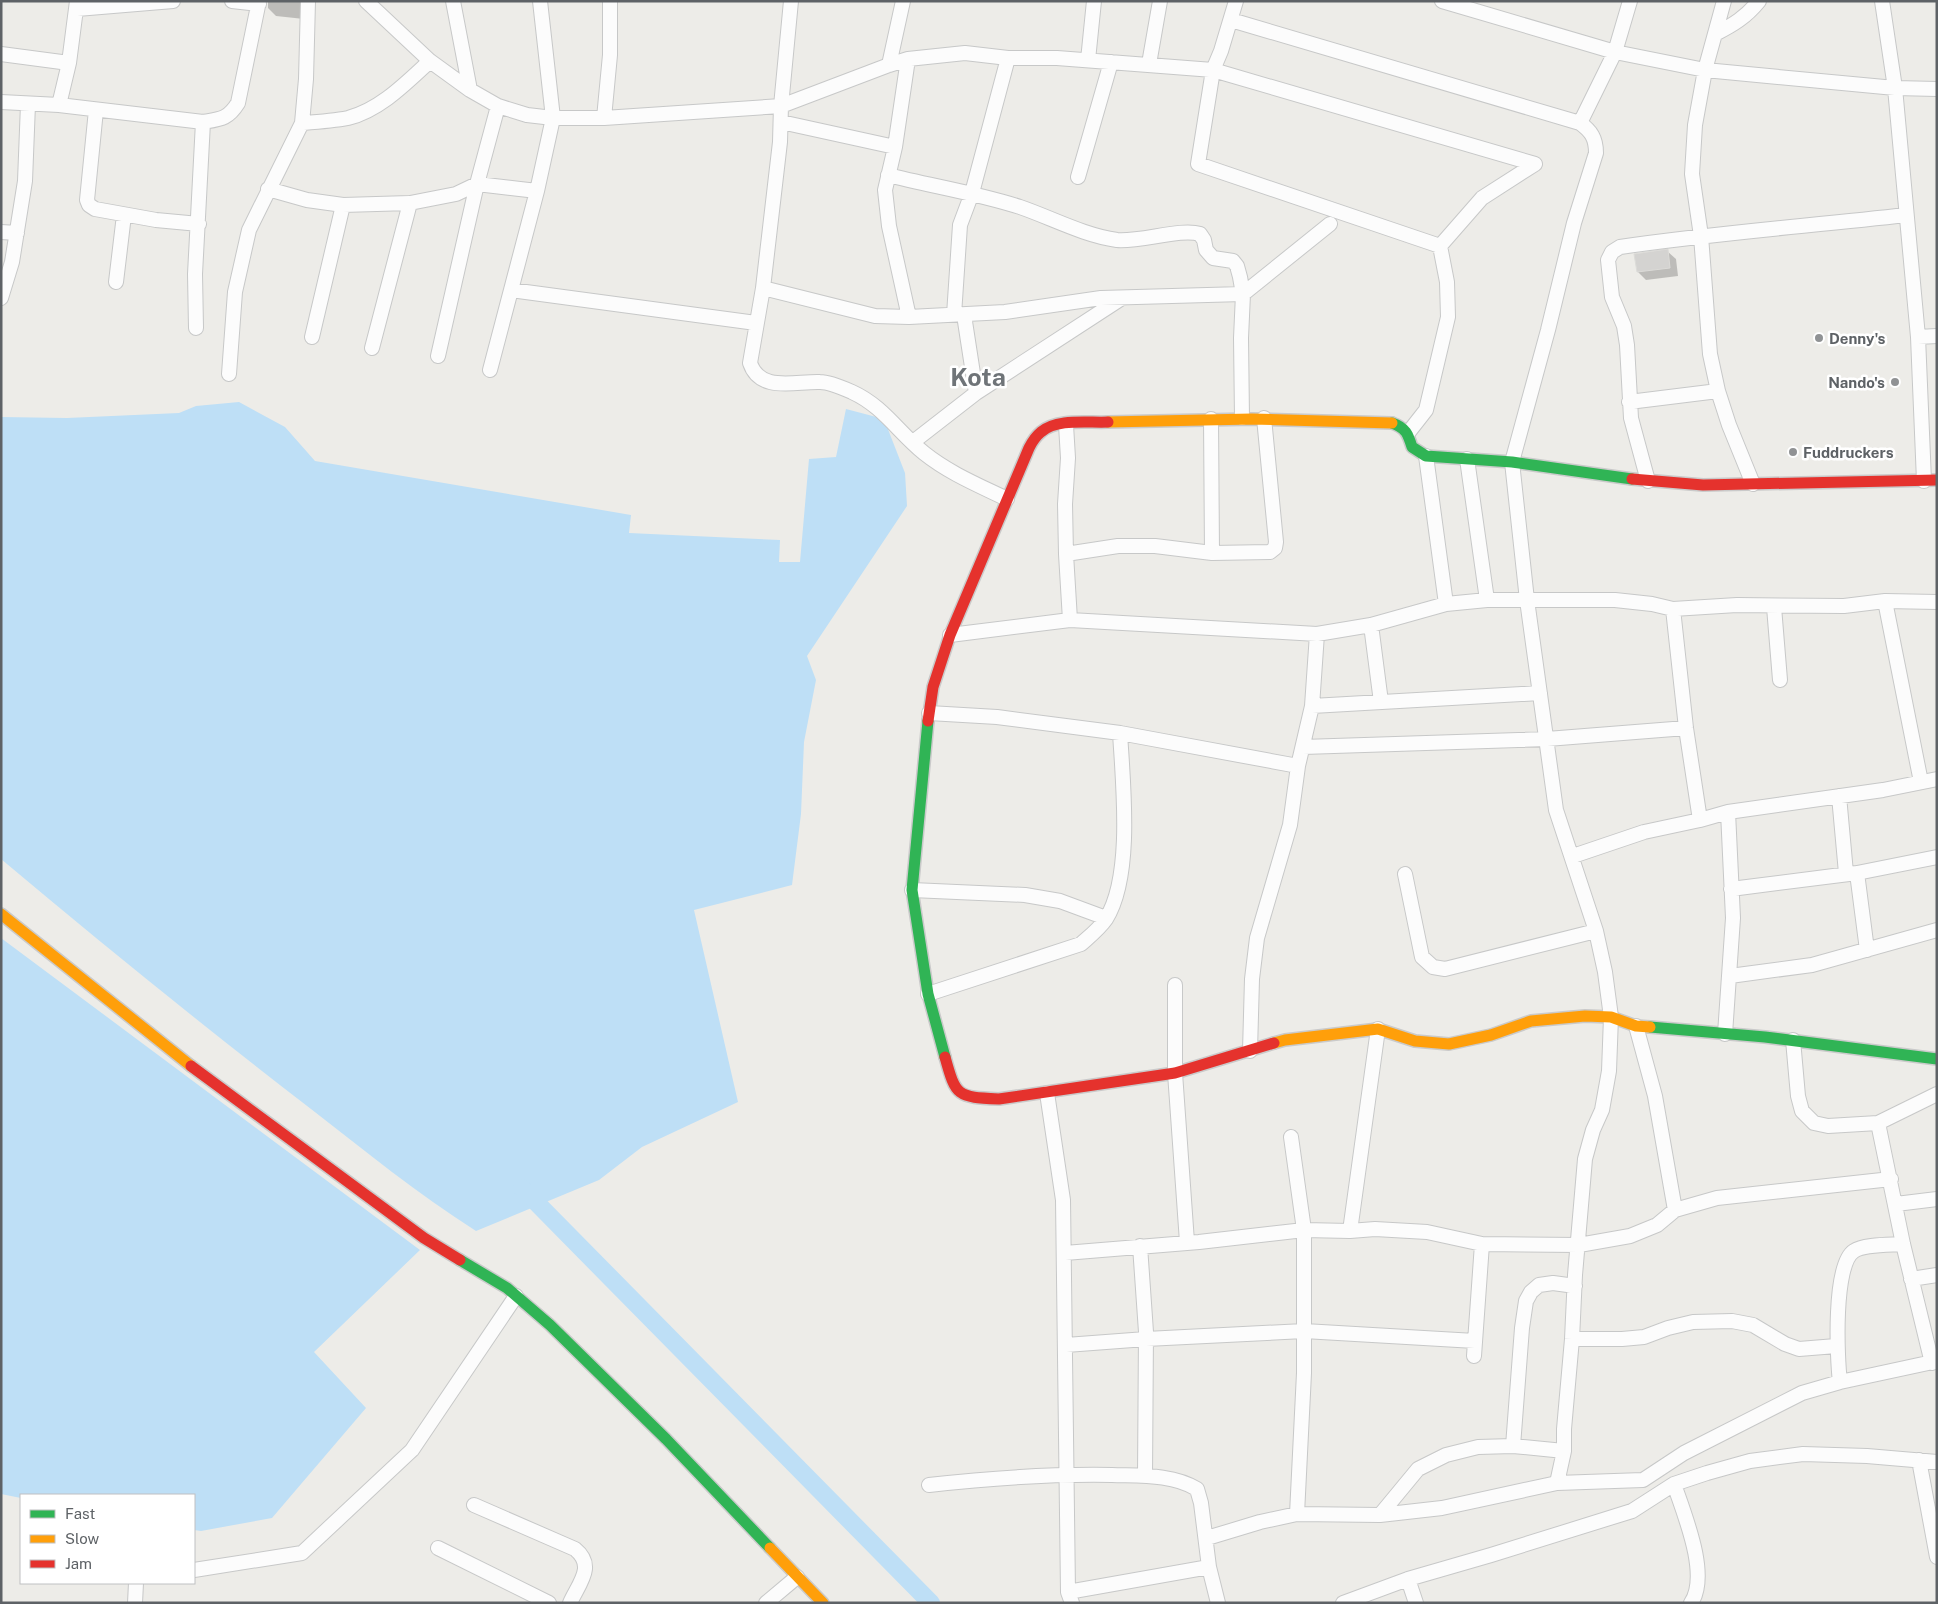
<svg xmlns="http://www.w3.org/2000/svg" width="1938" height="1604" font-family="'Public Sans',sans-serif">
<style>
.water{fill:#bedff6}
.shadow{fill:#0003}
.lines{fill:none;stroke-linecap:round;stroke-linejoin:round}
.canal{stroke:#bedff6;stroke-width:18}
.building{fill:#d4d3d1;stroke:#dcdbd8}
.street-casing{stroke:#c7c8c8;stroke-width:16}
.fast-casing{stroke:#cacaca;stroke-width:14}
.slow-casing{stroke:#cacaca;stroke-width:14}
.jam-casing{stroke:#cacaca;stroke-width:14}
.street{stroke:#fcfcfc;stroke-width:14}
.fast{stroke:#30b455;stroke-width:11}
.slow{stroke:#ff9f0a;stroke-width:11}
.jam{stroke:#e5322d;stroke-width:11}
.poi-dot{fill:#909294;stroke:#fff;stroke-width:2}
.labels{text-anchor:middle;dominant-baseline:central;stroke-width:5;stroke-linejoin:round;paint-order:stroke}
.poi-label{font-size:15px;font-weight:bold;fill:#5e6266;stroke:#fff;text-anchor:start}
.town-label{font-size:25px;font-weight:bold;fill:#6f7478;stroke:#fff}
</style>
<rect width="100%" height="100%" fill="#edece8"/>
<path class="water" d="M 239,402 L 285,427 L 315,461 L 631,515 L 629,533 L 780,540 L 779,562 L 800,562 L 809,459 L 836,457 L 846,409 L 884,419 L 905,473 L 907,506 L 807,656 L 816,680 L 804,742 L 801,814 L 792,885 L 694,910 L 738,1102 L 642,1147 L 599,1180 L 476,1231 C 418,1194 365,1151 311,1109 C 206,1028 103,945 1,859 L 1,417 L 67,418 L 179,413 L 196,406 Z
M 1,938 L 420,1250 L 314,1352 L 366,1408 L 272,1518 L 201,1531 L 194,1530 L 194,1495 L 21,1495 L 21,1498 L 1,1494 Z"/>
<path class="shadow" d="M 268,1 L 305,1 L 304,19 L 276,16 L 268,8 Z
M 1667,251 L 1676,259 L 1678,276 L 1646,280 L 1638,272 Z"/>
<g class="lines">
<path class="canal" d="M 522,1188 L 931,1603"/>
</g>
<path class="building" d="M 1668,249 L 1670,268 L 1637,272 L 1634,254 Z"/>
<g class="lines">
<g class="street-casing">
<path id="street" d="M 232,1 L 259,4
M 366,1 L 430,61 L 470,90 L 498,106 L 527,115 L 553,118 L 604,118 L 781,106 L 889,65 L 908,59 L 965,53 L 1008,58 L 1057,58 L 1213,70 L 1535,164
M 453,1 L 470,90
M 791,1 L 781,106 L 780,142 L 763,288 L 750,363 C 760,393 795,381 820,382 C 830,382 843,388 852,392 C 883,406 898,432 924,453 C 949,473 978,485 1007,499
M 1236,1 L 1221,51 L 1213,70 L 1198,164 L 1440,246 L 1482,198 L 1535,164
M 1442,1 L 1615,52 L 1705,70 L 1895,88 L 1937,89
M 1724,1 L 1705,70 L 1695,125 L 1692,174 L 1701,236 L 1710,354 L 1718,391 L 1729,425 L 1753,484
M 1882,1 L 1895,88 L 1918,337 L 1924,481
M 77,9 L 173,1
M 1231,20 L 1580,123 C 1591,131 1596,138 1596,153 L 1574,223 L 1548,330 L 1512,462 L 1527,600 L 1556,810 L 1596,931 L 1605,972 L 1611,1017 L 1609,1071 L 1602,1110 L 1593,1130 L 1585,1159 L 1575,1275 L 1572,1339 L 1564,1429 L 1564,1451 L 1557,1483
M 1715,34 C 1733,25 1746,17 1759,1
M 1,54 L 69,63
M 908,59 L 895,147 L 885,190 L 889,226 L 909,317
M 1088,60 L 1094,1
M 1149,64 L 1160,1
M 889,65 L 903,1
M 1,102 L 59,105 L 203,122 C 221,119 228,119 238,103 L 259,1
M 59,105 L 69,63 L 77,1
M 96,110 L 87,200 L 89,205 L 95,209 L 156,220 L 199,224
M 604,118 L 610,55 L 610,1
M 781,122 L 895,147
M 302,123 C 317,122 333,121 348,118 C 380,110 406,83 430,61
M 1580,123 L 1615,52 L 1630,1
M 888,175 C 931,186 977,193 1020,207 C 1052,218 1083,235 1117,240 C 1141,242 1181,228 1200,234 L 1204,240 L 1206,250 L 1213,258 L 1233,261 L 1237,266 L 1240,277 L 1243,294 L 1241,338 L 1242,418
M 1078,177 L 1111,62
M 268,189 L 307,200 L 343,205 L 410,203 L 456,194 L 477,184 L 537,191
M 1,232 L 17,233
M 116,282 L 124,215
M 763,288 L 875,316 L 909,317 L 1005,312 L 1101,298 L 1243,294 L 1330,224
M 511,290 L 756,323
M 1,298 L 12,262 L 25,181 L 28,104
M 954,315 L 960,225 L 972,193 L 1008,58
M 964,315 L 976,393
M 196,328 L 195,274 L 203,122
M 312,337 L 343,205
M 1918,337 L 1937,336
M 372,348 L 410,203
M 438,356 L 477,184 L 498,106
M 490,370 L 537,191 L 553,118 L 540,1
M 229,374 L 235,292 L 249,230 L 302,123 L 306,79 L 308,1
M 1629,402 L 1718,391
M 1211,419 L 1212,553
M 1066,425 L 1068,458 L 1065,504 L 1066,554 L 1070,620
M 1408,433 L 1426,410 L 1448,317 L 1447,282 L 1440,246
M 913,442 L 976,393 L 1122,298
M 1426,456 L 1446,604
M 1467,459 L 1487,600
M 1648,481 L 1631,418 L 1627,345 L 1624,326 L 1612,297 L 1608,260 L 1612,252 L 1620,247 C 1715,233 1810,226 1906,215
M 1066,554 L 1118,546 L 1155,546 L 1212,553 L 1270,552 L 1275,548 L 1276,542 L 1264,418
M 1885,601 L 1921,782
M 1774,607 L 1780,680
M 1673,609 L 1686,728 L 1700,820
M 1371,625 L 1381,702
M 950,635 L 1070,620 L 1317,634 L 1371,625 L 1446,604 L 1487,600 L 1615,600 L 1652,604 L 1673,609 L 1737,605 L 1844,606 L 1885,601 L 1937,602
M 1312,706 L 1540,693
M 929,713 L 997,717 L 1120,733 L 1298,766
M 1303,747 L 1547,739 L 1686,728
M 1839,796 L 1846,873
M 1573,856 L 1644,832 L 1700,820 L 1728,812 L 1883,790 L 1937,779
M 1857,873 L 1867,950
M 1405,874 L 1422,957 L 1433,967 L 1445,969 L 1596,931
M 1731,889 L 1857,873 L 1937,857
M 912,890 L 1025,895 L 1060,901 L 1106,918
M 1730,976 L 1812,965 L 1937,930
M 1175,985 L 1175,1073 L 1187,1242
M 928,994 L 1081,944 C 1090,936 1099,929 1106,919 C 1133,876 1123,784 1120,733
M 1636,1026 L 1655,1096 L 1675,1210
M 1725,1034 L 1733,918 L 1728,812
M 1793,1040 L 1798,1096 L 1802,1111 L 1814,1123 L 1828,1126 L 1878,1123 L 1937,1094
M 1250,1051 L 1252,979 L 1257,938 L 1290,825 L 1298,766 L 1312,706 L 1317,634
M 1047,1093 L 1063,1200 L 1068,1592 L 1072,1603
M 1878,1123 L 1903,1244 L 1932,1363
M 1291,1137 L 1304,1230 L 1304,1373 L 1297,1514
M 1896,1204 L 1937,1199
M 1350,1231 L 1378,1029
M 1140,1246 L 1146,1332 L 1145,1476
M 1065,1253 L 1199,1242 L 1304,1230 L 1350,1231 L 1375,1229 L 1427,1232 L 1482,1244 L 1579,1245 L 1630,1236 L 1657,1225 L 1675,1210 L 1717,1198 L 1891,1179
M 1911,1279 L 1937,1275
M 1572,1339 L 1622,1339 L 1644,1337 L 1668,1328 L 1693,1322 L 1732,1321 L 1753,1325 L 1785,1344 L 1799,1349 L 1836,1346
M 1066,1345 L 1146,1339 L 1304,1331 L 1475,1341
M 1474,1356 L 1482,1244
M 1840,1382 C 1837,1358 1833,1264 1854,1251 C 1864,1244 1891,1245 1903,1244
M 1513,1446 L 1522,1328 L 1526,1301 L 1531,1292 L 1539,1285 L 1553,1283 L 1575,1286
M 1919,1460 L 1937,1557
M 1674,1484 C 1684,1514 1710,1575 1691,1603
M 929,1485 C 990,1478 1051,1474 1112,1475 C 1140,1476 1173,1474 1197,1489 L 1201,1503 L 1209,1567 L 1218,1603
M 474,1505 L 575,1549 C 596,1566 579,1583 570,1603
M 1380,1515 L 1418,1469 L 1446,1455 L 1478,1447 L 1513,1446 L 1564,1451
M 1207,1538 L 1260,1522 L 1297,1514 L 1380,1515 L 1442,1508 L 1557,1483 L 1643,1480 L 1684,1453 L 1802,1393 L 1840,1382 L 1937,1361
M 438,1548 L 549,1603
M 194,1570 L 302,1553 L 412,1450 L 516,1296
M 1408,1579 L 1416,1603
M 1068,1592 L 1209,1567
M 135,1603 L 136,1583
M 766,1603 L 797,1577
M 1343,1603 L 1408,1579 L 1491,1555 L 1632,1511 L 1674,1484 L 1707,1473 L 1750,1461 L 1803,1454 L 1867,1456 L 1937,1462"/>
</g>
<g class="fast-casing">
<path id="fast" d="M 1392,423 C 1406,428 1408,434 1412,447 L 1426,456 L 1512,462 L 1632,479
M 928,721 L 912,890 L 928,994 L 945,1057
M 1650,1027 L 1765,1037 L 1937,1059
M 460,1260 L 507,1288 L 550,1325 L 666,1439 L 770,1548"/>
</g>
<g class="slow-casing">
<path id="slow" d="M 1108,422 L 1252,419 L 1392,423
M 1,914 L 191,1066
M 1274,1043 L 1285,1040 L 1378,1029 L 1415,1041 L 1449,1044 L 1491,1035 L 1531,1021 L 1585,1016 L 1611,1017 L 1636,1026 L 1650,1027
M 770,1548 L 823,1603"/>
</g>
<g class="jam-casing">
<path id="jam" d="M 1632,479 L 1703,485 L 1937,480
M 928,721 L 933,687 L 950,635 L 1029,448 C 1032,442 1036,436 1041,432 C 1057,418 1088,423 1108,422
M 945,1057 C 956,1097 957,1097 999,1099 L 1175,1073 L 1274,1043
M 191,1066 L 424,1238 L 460,1260"/>
</g>
<use href="#street" class="street"/>
<use href="#fast" class="fast"/>
<use href="#slow" class="slow"/>
<use href="#jam" class="jam"/>
</g>
<g class="poi-dot">
<circle cx="1819" cy="338" r="5"/>
<circle cx="1895" cy="382" r="5"/>
<circle cx="1793" cy="452" r="5"/>
</g>
<g class="labels">
<g class="poi-label">
<text x="1829" y="338">Denny's</text>
<text x="1885" y="382" text-anchor="end">Nando's</text>
<text x="1803" y="452">Fuddruckers</text>
</g>
<g class="town-label">
<text x="978" y="377">Kota</text>
</g>
</g>
<rect width="1938" height="1604" fill="none" stroke="#5e6266" stroke-width="5"/>
<rect x="20" y="1494" width="175" height="90" fill="#ffffff" stroke="#bfc0c2"/>
<rect x="30" y="1510" width="25" height="8" fill="#30b455" stroke="#bfc0c2"/>
<text x="65" y="1519" font-size="15" fill="#5e6266">Fast</text>
<rect x="30" y="1535" width="25" height="8" fill="#ff9f0a" stroke="#bfc0c2"/>
<text x="65" y="1544" font-size="15" fill="#5e6266">Slow</text>
<rect x="30" y="1560" width="25" height="8" fill="#e5322d" stroke="#bfc0c2"/>
<text x="65" y="1569" font-size="15" fill="#5e6266">Jam</text>
</svg>
